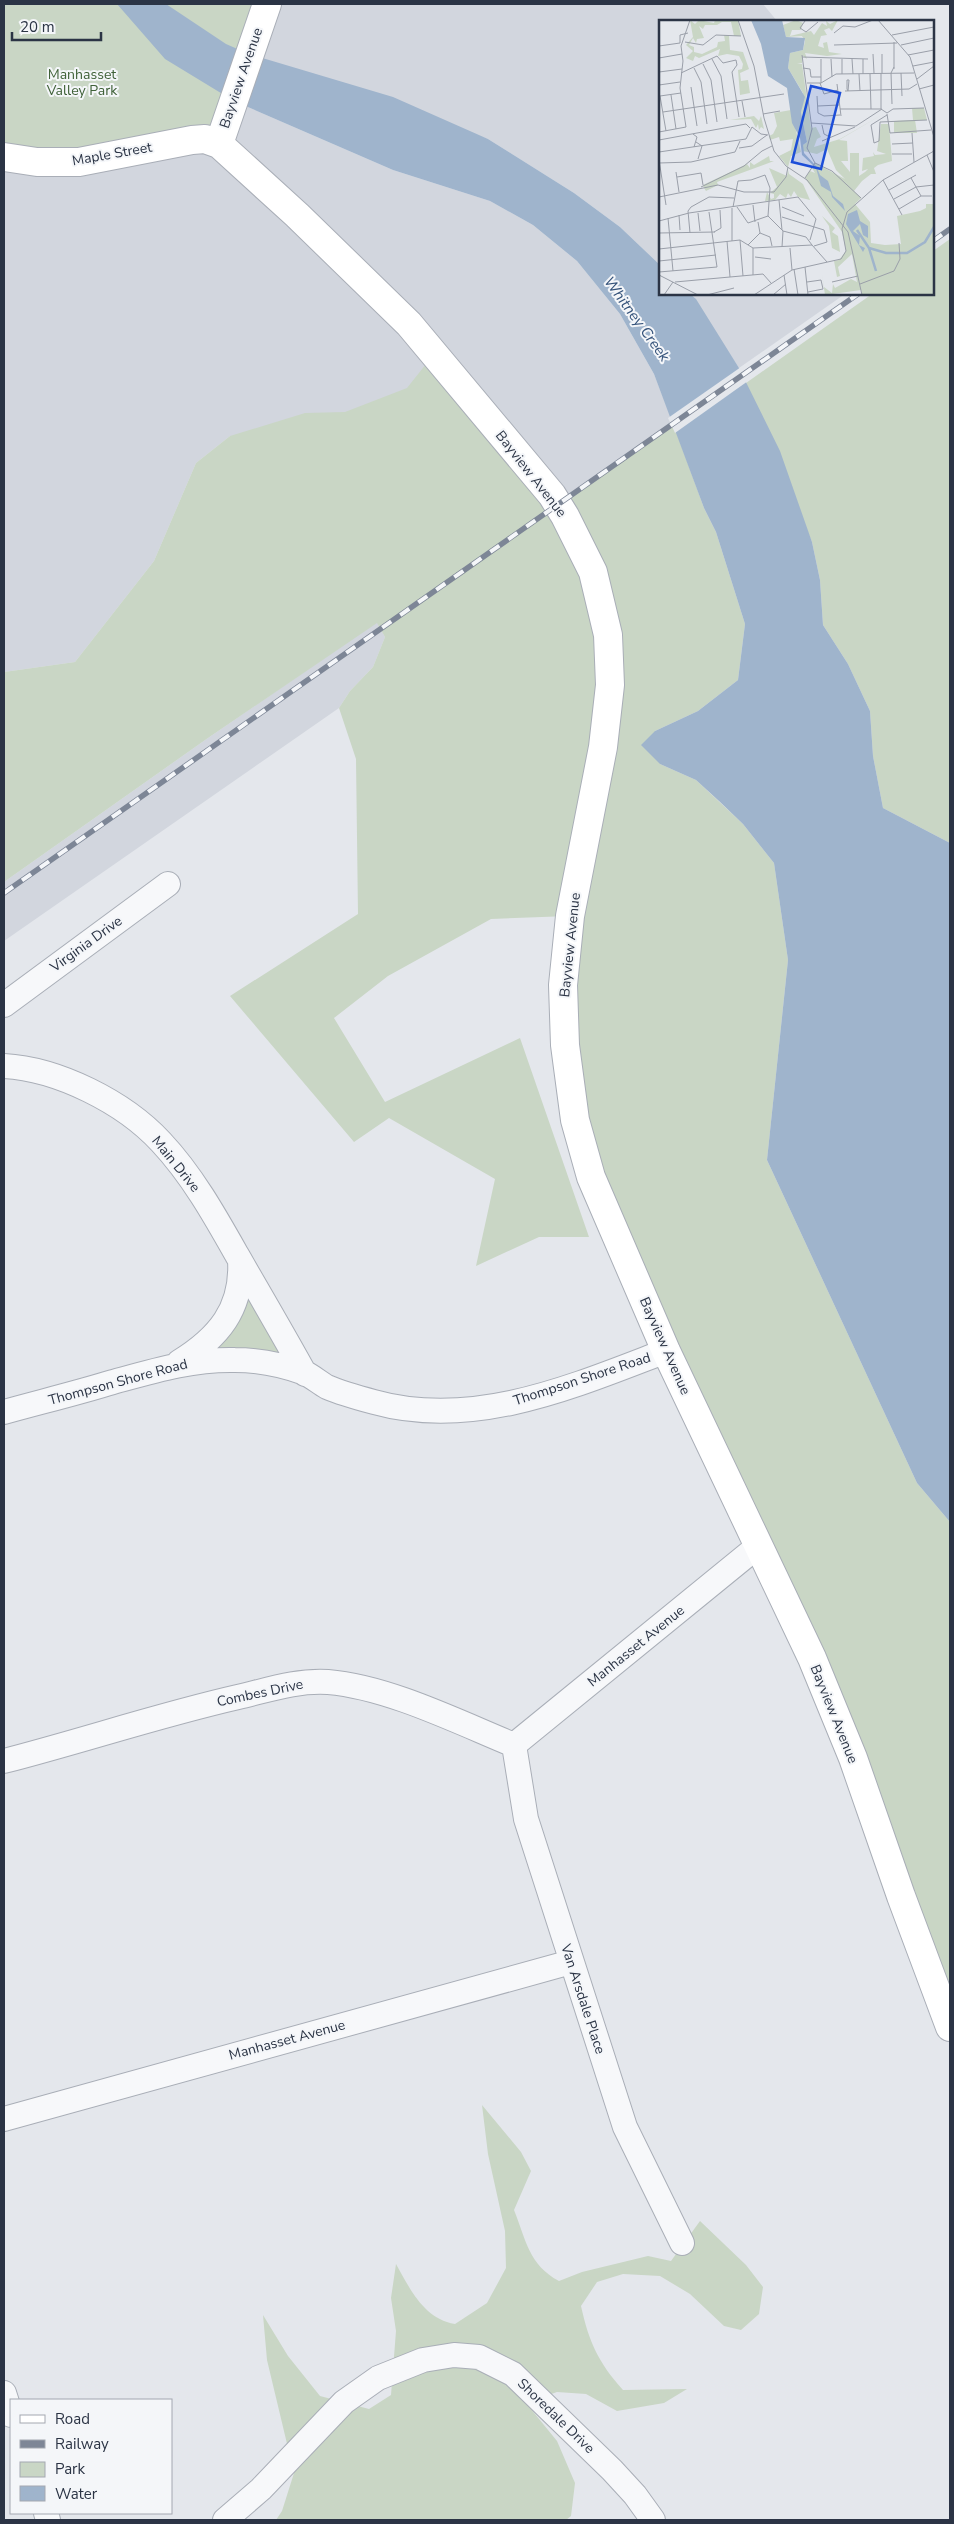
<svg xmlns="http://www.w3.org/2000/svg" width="954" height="2524" font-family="'Nunito Sans',sans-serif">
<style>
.built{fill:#d2d6de}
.green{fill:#c9d6c5}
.water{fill:#9fb4cc}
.pier{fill:#e4e7ec}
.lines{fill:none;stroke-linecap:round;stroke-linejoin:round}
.street-casing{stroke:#a9aeb7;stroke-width:26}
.secondary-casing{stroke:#a9aeb7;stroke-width:30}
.street{stroke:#f7f8fa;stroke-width:24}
.secondary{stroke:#fff;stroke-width:28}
.rail-casing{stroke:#7d8696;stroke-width:5.5}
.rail{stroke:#f4f6f9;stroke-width:4;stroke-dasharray:11;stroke-linecap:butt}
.labels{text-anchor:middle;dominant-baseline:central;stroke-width:4;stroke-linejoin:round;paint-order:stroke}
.park-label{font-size:14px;fill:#3f6138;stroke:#f4f6f9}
.street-label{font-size:14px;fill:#2b3445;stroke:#f4f6f9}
.water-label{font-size:15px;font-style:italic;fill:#34527a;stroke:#f4f6f9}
.inset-river{fill:none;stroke:#9fb4cc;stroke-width:2.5}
.inset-road{fill:none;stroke:#9a9fa9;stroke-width:1}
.view{fill:#1d4ed8;fill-opacity:0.15;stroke:#1d4ed8;stroke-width:2.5}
.inset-edge{fill:none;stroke:#2b3445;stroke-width:2.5}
</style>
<rect width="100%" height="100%" fill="#e4e7ec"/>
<path class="built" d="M 265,4 L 763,4 L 777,21 L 660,21 L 660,265 L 620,227 L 574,193 L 488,139 L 249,54 Z
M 234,101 L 393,170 L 490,201 L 533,225 L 577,261 L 620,314 L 654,374 L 673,423 L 559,504 L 349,459 L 230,436 L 196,463 L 154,561 L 75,662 L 4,672 L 4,158 Z
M 690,294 L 845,294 L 739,368 Z
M 377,622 L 385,637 L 373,667 L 350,691 L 339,708 L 4,941 L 4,882 L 208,738 Z"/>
<path class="green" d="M 4,4 L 265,4 L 219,144 L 4,158 Z
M 950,239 L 950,843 L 883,808 L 873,756 L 870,711 L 848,664 L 823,625 L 820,580 L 812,542 L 746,383 L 872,294 L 933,294 L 933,251 Z
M 434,354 L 559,504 L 673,423 L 704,508 L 716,532 L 745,624 L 738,680 L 698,711 L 655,731 L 660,764 L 696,780 L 743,824 L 774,863 L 788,960 L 767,1160 L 917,1483 L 950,1522 L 950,2027 L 575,1120 L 569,916 L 491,919 L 388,976 L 334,1018 L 385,1102 L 520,1038 L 589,1237 L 539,1237 L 476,1266 L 495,1179 L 389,1118 L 354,1142 L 230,996 L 358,914 L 356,759 L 339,708 L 350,691 L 373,667 L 385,637 L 377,623 L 208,738 L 4,882 L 4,672 L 75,662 L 154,561 L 196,463 L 230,436 L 305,413 L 345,412 L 407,388 Z
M 241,1279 L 305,1374 L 195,1352 Z
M 482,2105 L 521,2152 L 531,2171 L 514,2210 C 526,2240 529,2265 559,2281 L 582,2272 L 648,2256 L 671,2261 L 700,2221 L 746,2265 L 763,2287 L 759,2314 L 741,2330 L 724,2326 L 690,2294 L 660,2276 L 623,2274 L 597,2282 L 581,2306 C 589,2342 598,2362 623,2390 L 687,2389 L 664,2403 L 617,2411 L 586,2394 L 557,2392 L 526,2403 L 557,2441 L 575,2483 L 571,2516 L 566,2520 L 276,2520 L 282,2511 L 294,2473 L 267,2360 L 263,2315 L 288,2356 L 320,2396 L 369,2409 L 391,2395 L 396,2331 L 391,2298 L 396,2264 C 410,2289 424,2319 455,2324 L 487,2303 L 506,2268 L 505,2231 L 488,2154 Z"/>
<path class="water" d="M 117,4 L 166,4 L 226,44 L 249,54 L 393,97 L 488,139 L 574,193 L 620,227 L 660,265 L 660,294 L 690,294 L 696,299 L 739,368 L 780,451 L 812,542 L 820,580 L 823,625 L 848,664 L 870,711 L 873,756 L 883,808 L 950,843 L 950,1522 L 917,1483 L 767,1160 L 788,960 L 774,863 L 743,824 L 719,801 L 696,780 L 660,764 L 641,745 L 655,731 L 698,711 L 738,680 L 745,624 L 716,532 L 704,508 L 654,374 L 620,314 L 577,261 L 533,225 L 490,201 L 393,170 L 234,101 L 165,59 Z"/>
<path class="pier" d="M 741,367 L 748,381 L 675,433 L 668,418 Z"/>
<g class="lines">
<g class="street-casing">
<path id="street" d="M 4,1005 L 168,884
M 4,1066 C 58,1069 124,1102 161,1142 C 192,1175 215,1216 237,1255 C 260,1295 283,1334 305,1374
M 179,1362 C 218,1338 243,1309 240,1260
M 4,1412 C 40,1402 77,1393 113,1382 C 153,1371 192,1359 235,1360 C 258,1360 283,1365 305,1373 C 313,1377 320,1383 327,1387 C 341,1393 359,1398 374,1402 C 474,1430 574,1386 666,1351
M 514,1745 L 526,1819 L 625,2127 L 682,2243
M 514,1745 L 758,1546
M 4,1761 C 82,1741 159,1715 238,1697 C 268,1690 297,1680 328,1682 C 388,1687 458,1722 514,1745
M 4,2119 L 571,1962
M 4,2393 L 11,2415
M 46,2513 L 48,2520
M 225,2520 L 261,2489 L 344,2402 L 378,2378 L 423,2360 L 454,2355 L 479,2357 L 513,2374 L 612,2470 L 635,2495 L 653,2520"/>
</g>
<g class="secondary-casing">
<path id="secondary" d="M 219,144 L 267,4
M 4,157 L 37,162 L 79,162 L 192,140 L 205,139 L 219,144 L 297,215 L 409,324 L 552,495 L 565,516 L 593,572 L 608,635 L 610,685 L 603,747 L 570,916 L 563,985 L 565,1045 L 575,1120 L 591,1177 L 666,1351 L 812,1658 L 853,1758 L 901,1896 L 950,2027"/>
</g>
<use href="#street" class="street"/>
<use href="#secondary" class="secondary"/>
<g class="rail-casing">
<path id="rail" d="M 933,241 L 950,229
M 4,893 L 858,294"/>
</g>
<use href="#rail" class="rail"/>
</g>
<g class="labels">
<g class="park-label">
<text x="82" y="74">Manhasset<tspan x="82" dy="16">Valley Park</tspan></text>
</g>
<g class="street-label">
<text transform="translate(241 78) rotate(-71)">Bayview Avenue</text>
<text transform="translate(112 154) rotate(-10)">Maple Street</text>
<text transform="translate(531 474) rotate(52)">Bayview Avenue</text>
<text transform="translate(86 944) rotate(-36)">Virginia Drive</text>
<text transform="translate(570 945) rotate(-84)">Bayview Avenue</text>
<text transform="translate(176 1164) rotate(51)">Main Drive</text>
<text transform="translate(665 1346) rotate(66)">Bayview Avenue</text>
<text transform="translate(582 1379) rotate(-18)">Thompson Shore Road</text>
<text transform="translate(118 1382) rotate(-15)">Thompson Shore Road</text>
<text transform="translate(636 1646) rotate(-39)">Manhasset Avenue</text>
<text transform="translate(260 1693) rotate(-12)">Combes Drive</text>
<text transform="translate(834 1714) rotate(68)">Bayview Avenue</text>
<text transform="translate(583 1999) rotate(72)">Van Arsdale Place</text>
<text transform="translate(287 2040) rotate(-15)">Manhasset Avenue</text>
<text transform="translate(556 2416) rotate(44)">Shoredale Drive</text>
</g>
<g class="water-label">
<text transform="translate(637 319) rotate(54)">Whitney Creek</text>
</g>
</g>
<g transform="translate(659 20)">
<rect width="275" height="275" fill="#e4e7ec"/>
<path d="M 31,0 L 36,4 L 40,0 L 55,3 L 56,0 L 79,0 L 82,16 L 75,16 L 72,2 L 63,2 L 58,5 L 46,5 L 44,9 L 40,6 L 45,18 L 38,19 L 37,23 L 34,18 L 30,25 L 35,27 L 35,32 L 43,34 L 58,27 L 59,22 L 66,21 L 65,15 L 70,16 L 71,30 L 84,32 L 90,49 L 81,53 L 82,61 L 89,60 L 91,73 L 81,75 L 79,50 L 83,49 L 84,44 L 80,36 L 68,34 L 59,36 L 61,29 L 40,38 L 36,36 L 34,41 L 27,38 L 34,31 L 27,25 L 34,17 ZM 137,0 L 144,3 L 142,10 L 133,10 L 131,16 L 152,11 L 155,15 L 163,3 L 168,6 L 167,1 L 171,4 L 179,0 L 173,11 L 170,8 L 165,10 L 168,15 L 162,16 L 159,26 L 165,28 L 164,23 L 168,22 L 170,32 L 183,34 L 168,36 L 146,33 L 148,39 L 144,36 L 143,43 L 138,43 L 143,44 L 152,108 L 157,107 L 162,117 L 158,119 L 155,127 L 181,119 L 226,93 L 180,120 L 188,121 L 189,141 L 182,141 L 191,152 L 191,133 L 200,133 L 200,156 L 206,152 L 209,149 L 203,151 L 204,138 L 215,136 L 214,132 L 216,135 L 227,134 L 218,131 L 222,104 L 230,104 L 233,141 L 219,145 L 215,148 L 217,154 L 212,154 L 203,161 L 195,171 L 202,178 L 196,184 L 211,202 L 212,223 L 226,225 L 242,224 L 238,196 L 261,191 L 267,188 L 267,184 L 275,184 L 275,275 L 203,275 L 202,270 L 166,275 L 163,254 L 165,267 L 173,273 L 174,264 L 176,268 L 192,259 L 198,262 L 193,234 L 179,247 L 181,256 L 178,257 L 175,241 L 180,240 L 187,231 L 183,212 L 146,158 L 151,151 L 156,153 L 153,148 L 156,143 L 186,159 L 177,150 L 168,129 L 158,134 L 144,131 L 144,125 L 148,122 L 142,92 L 144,73 L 129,48 L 131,33 L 144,30 L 146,21 L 143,16 L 127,17 L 124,5 ZM 253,88 L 265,88 L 268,100 L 256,100 L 258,113 L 235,113 L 235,101 L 254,100 ZM 132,90 L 142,132 L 132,136 L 129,147 L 120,136 L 132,130 L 134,119 L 121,121 L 120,117 L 111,120 L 110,116 L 114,114 L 118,106 L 115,93 ZM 95,96 L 100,101 L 102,96 L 105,109 L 102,107 L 100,110 L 99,104 L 97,108 L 92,99 L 71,100 ZM 110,136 L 111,141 L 115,141 L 58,162 L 59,165 L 47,171 L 45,168 L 44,165 L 88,144 L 91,148 L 91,142 L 95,145 ZM 110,148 L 128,156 L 129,150 L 130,154 L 144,164 L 151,180 L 139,177 L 135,171 L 132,177 L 129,173 L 127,178 L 121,174 L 116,180 L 106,181 L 108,172 L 112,179 L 115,178 L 115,174 L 111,173 L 118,167 ZM 163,196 L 176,208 L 173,212 L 179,216 L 181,232 L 173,228 L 170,206 Z" fill="#c9d6c5"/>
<path d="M 92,0 L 123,0 L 127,17 L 146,18 L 144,30 L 131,33 L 129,48 L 146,77 L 142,92 L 148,122 L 144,125 L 145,133 L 157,146 L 161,155 L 169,161 L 174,176 L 184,184 L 186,191 L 173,177 L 172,172 L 162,166 L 157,148 L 143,135 L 141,118 L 133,103 L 128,68 L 109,56 L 102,24 ZM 198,190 L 201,201 L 209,206 L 209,218 L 204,215 L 201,204 L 194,211 L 201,216 L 200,225 L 206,228 L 204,232 L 187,204 L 189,194 Z" fill="#9fb4cc"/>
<path class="inset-river" d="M 198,210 L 210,228 L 217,251M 210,228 L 227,233 L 248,233 L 266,222 L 275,207"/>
<path class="inset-road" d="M 79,0 L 95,46 L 105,98 L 115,131 L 127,146 L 148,160 L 189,212 L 203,275M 219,0 L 251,37 L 275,117M 146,1 L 141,8 L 147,12 L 159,2M 175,13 L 184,6 L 196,7 L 214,0M 233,15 L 275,7M 26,22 L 44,25 L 57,15 L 82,16M 235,22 L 235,49M 21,23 L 21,15 L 29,13M 175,25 L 238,23M 242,25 L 275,18M 0,26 L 21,23M 214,34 L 215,53M 223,34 L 223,53M 143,35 L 153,109 L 148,128 L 156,143M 249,35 L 275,30M 143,37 L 209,39M 0,38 L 23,34M 53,39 L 62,56 L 68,99M 162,39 L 162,63M 172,39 L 173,57M 183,39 L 183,54M 193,39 L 194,54M 204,39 L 204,54M 44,44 L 52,60 L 58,102M 254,46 L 275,42M 35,48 L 42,62 L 48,104M 144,48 L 151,49 L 152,57 L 162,57M 0,52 L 23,49M 22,53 L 58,36 L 64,43 L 77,40 L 78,45 L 73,52 L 80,97M 222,53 L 222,89M 242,53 L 243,76M 200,54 L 201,71M 211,54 L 212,89M 258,59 L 275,46M 188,60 L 190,60 L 189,71 L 188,69 ZM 148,63 L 162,63 L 177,54 L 255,53M 161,63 L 165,74 L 179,70M 178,64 L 182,96M 0,65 L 21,62M 32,67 L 38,106M 260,69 L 275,65M 186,71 L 250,69 L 258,64M 12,75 L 17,109M 158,76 L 159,93M 83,81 L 86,97M 233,84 L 232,53 L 235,47M 159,86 L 180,85M 181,89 L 222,89 L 228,93 L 234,89 L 265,88M 4,92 L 125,74M 159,93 L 165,96 L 181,95M 104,94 L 121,91M 228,94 L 231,113 L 272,110M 228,95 L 212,105 L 215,123 L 220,121 L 221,102 L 268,100M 152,103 L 197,106 L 223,89M 163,105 L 165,114 L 171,117M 7,111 L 1,76 L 22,73M 0,112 L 27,107 L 21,68 L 24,41 L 22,26 L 31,0M 253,113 L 255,142M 34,114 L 38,117 L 35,127M 0,120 L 87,104 L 91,108M 163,121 L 196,107M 37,122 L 43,126 L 39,139M 233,124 L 254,123M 80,128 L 93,126 L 108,115M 0,132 L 87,119 L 93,107 L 102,114 L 109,115M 233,134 L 253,134M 268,135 L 275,152M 0,140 L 7,185M 0,143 L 32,142 L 76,132 L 81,121M 156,143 L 173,151 L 202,178M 17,152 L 20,172M 18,157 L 42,153 L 44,165M 146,158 L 156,143M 252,158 L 262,176M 224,160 L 243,195M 42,167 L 85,146 L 103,131 L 113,126M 230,170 L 257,155M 0,177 L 59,165 L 85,172 L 115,172 L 127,157 L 129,147M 235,179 L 257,167 L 275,165M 120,180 L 123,210M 94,185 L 96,202M 74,187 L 79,161 L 92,160 L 106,155 L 111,168 L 109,196 L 124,211 L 147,217 L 153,225M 78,187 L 89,203 L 109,196M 123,187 L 145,196M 240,189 L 262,176 L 273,176M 39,193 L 41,211M 20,195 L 21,210M 123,197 L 165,210 L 168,222 L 155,226M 9,198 L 14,251M 0,201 L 30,193 L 139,177 L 157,199 L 151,220M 99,202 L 101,213 L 111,217 L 113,226M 55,212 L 62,208 L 61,190M 0,213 L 56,212M 31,213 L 29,191 L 32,187 L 50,177 L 75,178M 81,220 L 84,256M 68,221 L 71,257M 73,221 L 73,188M 89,225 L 101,213M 123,227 L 124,211M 94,228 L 94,255M 131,228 L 133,250M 0,229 L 81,220 L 94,228 L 153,225 L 168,242M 96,237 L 112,239M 0,241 L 57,235M 146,247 L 149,275M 135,249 L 139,275M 0,252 L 58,247 L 50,192M 0,255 L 39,275M 125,255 L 128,275M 16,262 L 104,254 L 112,263M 148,262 L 162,260 L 164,269 L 149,272M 173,262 L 199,256M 201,264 L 235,251 L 241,239 L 240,223M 5,275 L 14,262M 48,275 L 75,268M 95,275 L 133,250 L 182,239 L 187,231 L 183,209 L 188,192 L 224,160 L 275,131M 114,275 L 127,264"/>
<path class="view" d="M 152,66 L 181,73 L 162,149 L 133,142 Z"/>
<rect width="275" height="275" class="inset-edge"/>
</g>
<rect width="954" height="2524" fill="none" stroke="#2b3445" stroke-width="10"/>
<rect x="10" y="2399" width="162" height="115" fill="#f4f6f9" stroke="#a4a8b1"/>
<rect x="20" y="2415" width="25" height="8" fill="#ffffff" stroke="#a4a8b1"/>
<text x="55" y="2424" font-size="15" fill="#2b3445">Road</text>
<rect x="20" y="2440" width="25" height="8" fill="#7d8696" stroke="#a4a8b1"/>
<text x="55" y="2449" font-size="15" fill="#2b3445">Railway</text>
<rect x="20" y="2462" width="25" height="15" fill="#c9d6c5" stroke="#a4a8b1"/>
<text x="55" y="2474" font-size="15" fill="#2b3445">Park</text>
<rect x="20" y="2486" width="25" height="15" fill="#9fb4cc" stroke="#a4a8b1"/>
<text x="55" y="2499" font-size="15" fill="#2b3445">Water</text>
<path d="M12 32v8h89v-8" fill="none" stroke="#2b3445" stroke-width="2.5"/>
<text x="20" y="32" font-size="15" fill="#2b3445" stroke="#f4f6f9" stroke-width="4" paint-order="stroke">20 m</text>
</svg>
